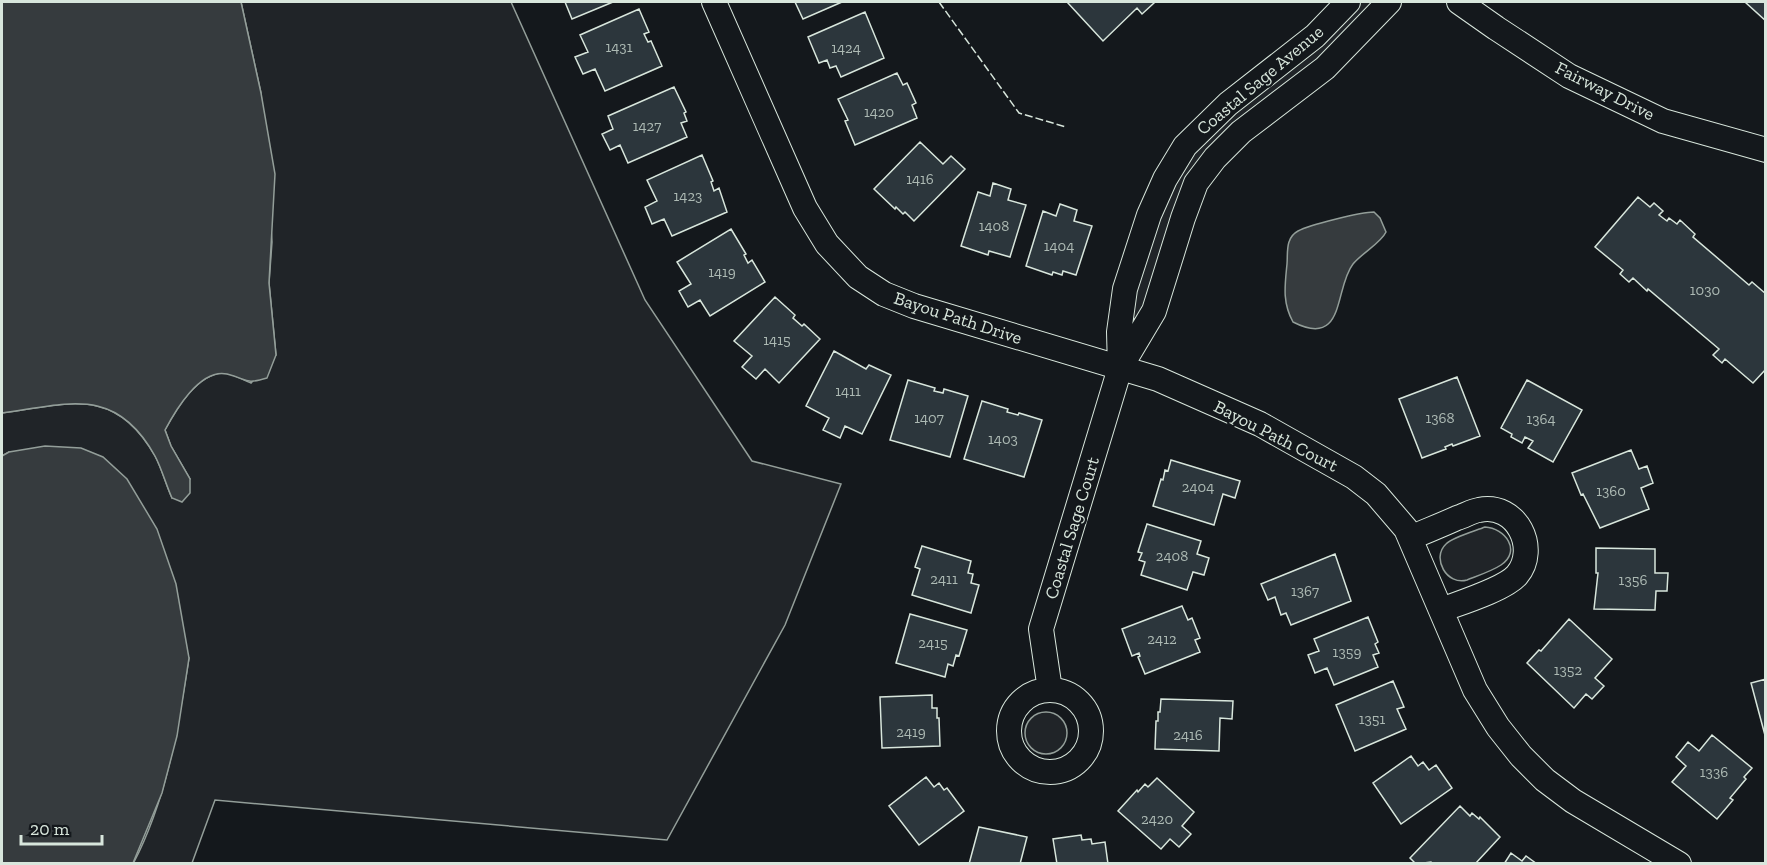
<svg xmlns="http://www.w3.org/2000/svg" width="1767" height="865" font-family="'Zilla Slab',serif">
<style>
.green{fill:#202428;stroke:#939e99;stroke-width:1.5}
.water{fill:#363b3e;stroke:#939e99;stroke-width:1.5}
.building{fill:#2c363c;stroke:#d8e6dc;stroke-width:1.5}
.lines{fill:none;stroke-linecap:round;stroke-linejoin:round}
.minor-casing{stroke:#d8e6dc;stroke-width:26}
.minor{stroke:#14181c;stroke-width:24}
.fence{stroke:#d8e6dc;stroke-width:1.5;stroke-dasharray:8 3;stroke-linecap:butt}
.labels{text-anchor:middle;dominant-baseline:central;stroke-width:4.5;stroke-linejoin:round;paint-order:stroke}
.number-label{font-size:15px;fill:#adbab4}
.street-label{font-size:18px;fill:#d8e6dc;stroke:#14181c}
</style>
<rect width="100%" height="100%" fill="#14181c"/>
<path class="green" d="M 241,2 L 511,2 L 645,300 L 752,461 L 841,484 L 785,625 L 667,840 L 215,800 L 192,863 L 133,864 C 167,799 178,728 189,658 L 9,452 L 2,456 L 2,413 C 68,404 115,385 155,456 C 162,469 166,485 172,498 L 190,479 L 171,446 L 165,430 C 176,410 197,373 224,373 C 232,373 243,380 251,383 L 276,355 L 269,283 L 272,242 L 261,93 Z
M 1360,2 L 1371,2 L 1370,8 L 1334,47 L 1223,137 L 1140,318 L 1135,319 L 1130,317 L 1130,311 L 1168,190 L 1193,150 Z
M 1485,527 C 1505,528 1522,551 1501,565 C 1492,571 1477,576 1467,580 C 1447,586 1431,558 1446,544 C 1453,537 1475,531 1485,527 Z
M1025 733a21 21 0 1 1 42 0a21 21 0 1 1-42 0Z"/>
<path class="water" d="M 2,2 L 241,2 L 261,93 L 275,174 L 269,283 L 276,355 L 267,378 C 244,385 248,379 227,374 C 200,368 175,411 165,430 L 171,446 L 190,479 L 190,493 L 182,502 L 172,498 C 166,485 162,469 155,456 C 116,385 68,404 2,413 Z
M 1374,212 L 1380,218 L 1386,232 C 1381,243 1362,253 1353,264 C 1334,288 1346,349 1293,322 C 1282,302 1285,285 1287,264 C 1288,253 1285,238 1298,231 C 1309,225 1361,212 1374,212 Z
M 45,446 L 81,448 L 103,457 L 127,479 L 157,529 L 176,584 L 189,658 L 177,736 L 162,793 L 133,863 L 2,863 L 2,456 L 9,452 Z"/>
<path class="building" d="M 565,2 L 613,2 L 572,19 Z
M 795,2 L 842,2 L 803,19 Z
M 1067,2 L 1153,2 L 1154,3 L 1142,14 L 1137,8 L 1103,41 Z
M 1745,2 L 1766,2 L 1766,21 Z
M 639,9 L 649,32 L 644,34 L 648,42 L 651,41 L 662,66 L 605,91 L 595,69 L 583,74 L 575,57 L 588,52 L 580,35 Z
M 865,12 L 884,58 L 841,77 L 836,66 L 830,68 L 827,60 L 819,63 L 808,37 Z
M 897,73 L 903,85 L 907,83 L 916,103 L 912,105 L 917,118 L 855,145 L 845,121 L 848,120 L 838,99 Z
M 674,87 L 686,112 L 684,113 L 687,121 L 681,123 L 687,137 L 628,163 L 620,145 L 610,150 L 602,134 L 613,129 L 608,116 Z
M 920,142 L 943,164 L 951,156 L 965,169 L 914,221 L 905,212 L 903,214 L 896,207 L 895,209 L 874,189 Z
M 702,155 L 713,181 L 711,182 L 714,191 L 719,188 L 727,212 L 672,236 L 664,219 L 652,224 L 645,207 L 657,201 L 647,180 Z
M 993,183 L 1011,189 L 1008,200 L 1026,205 L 1010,257 L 989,251 L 988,255 L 961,246 L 978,192 L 990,196 Z
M 1638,197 L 1650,207 L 1654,203 L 1663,211 L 1659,215 L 1667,221 L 1669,218 L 1677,224 L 1680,220 L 1695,234 L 1693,237 L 1749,285 L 1752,282 L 1766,294 L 1766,369 L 1753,383 L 1725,359 L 1722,363 L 1713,355 L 1719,349 L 1648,289 L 1647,291 L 1633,278 L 1629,282 L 1620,274 L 1623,270 L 1595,247 Z
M 1060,204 L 1077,210 L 1074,221 L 1092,226 L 1076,275 L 1063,271 L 1062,275 L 1053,272 L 1052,275 L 1026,266 L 1043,211 L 1056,216 Z
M 731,229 L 746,254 L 744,255 L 748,263 L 752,260 L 765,282 L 710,316 L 700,300 L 688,307 L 679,291 L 691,284 L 677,262 Z
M 775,297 L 795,315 L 793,318 L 802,326 L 804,324 L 820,339 L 779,383 L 765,369 L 756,379 L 742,367 L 752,356 L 734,341 Z
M 834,351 L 866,369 L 869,365 L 891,375 L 862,434 L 845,426 L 840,438 L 823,430 L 829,418 L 806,406 Z
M 1457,377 L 1480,436 L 1453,446 L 1452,444 L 1445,447 L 1446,449 L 1422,458 L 1399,399 Z
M 908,380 L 935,388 L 934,391 L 943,393 L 944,389 L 968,396 L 950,457 L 890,440 Z
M 1527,380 L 1582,410 L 1553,462 L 1528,448 L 1533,441 L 1525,437 L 1522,443 L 1511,437 L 1512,434 L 1501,428 Z
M 982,401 L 1008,409 L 1007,412 L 1018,415 L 1019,413 L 1042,420 L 1024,477 L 964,459 Z
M 1631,450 L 1639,469 L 1647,466 L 1653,483 L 1641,488 L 1649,509 L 1600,528 L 1583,494 L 1581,495 L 1572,473 Z
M 1171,460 L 1240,481 L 1235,498 L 1223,494 L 1214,525 L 1153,506 L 1161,479 L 1163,480 L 1165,470 L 1168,471 Z
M 1147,524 L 1201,541 L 1197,554 L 1209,558 L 1204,575 L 1193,572 L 1187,590 L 1141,575 L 1145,562 L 1139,560 L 1142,553 L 1138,552 Z
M 922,546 L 971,561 L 968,573 L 973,574 L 971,583 L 979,585 L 971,613 L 912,595 L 920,569 L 915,567 Z
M 1596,548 L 1655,549 L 1655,573 L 1668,573 L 1667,591 L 1656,591 L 1655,610 L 1594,609 L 1598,573 L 1596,573 Z
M 1335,554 L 1351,601 L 1291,625 L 1286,613 L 1281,615 L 1275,597 L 1268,600 L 1261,584 Z
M 1182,606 L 1188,620 L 1192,618 L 1200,638 L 1195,640 L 1200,652 L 1145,674 L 1138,657 L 1140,656 L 1139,653 L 1132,656 L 1122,629 Z
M 910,614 L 967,630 L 959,656 L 956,655 L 953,666 L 948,664 L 945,677 L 896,663 Z
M 1368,617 L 1378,642 L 1375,644 L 1379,653 L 1373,655 L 1378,667 L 1334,685 L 1327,668 L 1315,673 L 1308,655 L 1319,651 L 1314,639 Z
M 1569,619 L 1612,659 L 1595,678 L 1604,686 L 1592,699 L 1586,694 L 1574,708 L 1527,663 L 1539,650 L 1541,651 Z
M 1766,679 L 1766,739 L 1751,683 Z
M 1393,681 L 1404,707 L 1397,709 L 1406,729 L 1355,751 L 1336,705 Z
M 932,695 L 932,708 L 937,708 L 937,718 L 939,718 L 940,746 L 882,748 L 880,697 Z
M 1161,699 L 1233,701 L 1232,719 L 1220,718 L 1219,751 L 1155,749 L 1156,721 L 1158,721 L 1158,712 L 1160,712 Z
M 1712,735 L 1752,768 L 1744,777 L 1746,779 L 1730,798 L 1733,800 L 1717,819 L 1672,782 L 1686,766 L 1676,757 L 1688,742 L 1699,751 Z
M 1411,756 L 1418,766 L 1423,762 L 1429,770 L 1436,765 L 1452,788 L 1401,824 L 1373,783 Z
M 926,777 L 934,787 L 939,783 L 944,790 L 947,788 L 964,811 L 919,845 L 889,806 Z
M 1157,778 L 1194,812 L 1182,826 L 1191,834 L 1179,847 L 1170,839 L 1161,849 L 1118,811 L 1137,790 L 1138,792 L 1145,784 L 1148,787 Z
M 1460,806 L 1470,816 L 1472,813 L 1479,819 L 1480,817 L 1500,837 L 1475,864 L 1433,864 L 1431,862 L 1416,864 L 1410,858 Z
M 979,827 L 1027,837 L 1020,864 L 969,864 Z
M 1081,835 L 1082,840 L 1091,839 L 1092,844 L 1105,842 L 1108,864 L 1057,864 L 1053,839 Z
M 1511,853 L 1522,861 L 1526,856 L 1537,864 L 1504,864 Z"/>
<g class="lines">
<g class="minor-casing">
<path id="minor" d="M 714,2 L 805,208 L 827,244 L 858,277 L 884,294 L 914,306 L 1158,379 L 1260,424 L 1354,477 L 1376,494 L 1406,529 L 1475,690 L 1498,727 L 1521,756 L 1545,780 L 1573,801 L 1679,864
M 1459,2 L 1496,28 L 1569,76 L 1663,121 L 1766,150
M 1120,368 L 1119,332 L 1125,289 L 1149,215 L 1165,179 L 1185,146 L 1228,104 L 1315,36 L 1348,2
M 1410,538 C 1426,531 1442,525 1457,518 C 1464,516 1472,511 1479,510 C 1517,502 1539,549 1517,575 C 1505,589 1460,603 1441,610
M 1050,690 L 1041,629 L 1120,368 L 1154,311 L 1183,218 L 1196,183 L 1215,158 L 1241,132 L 1325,68 L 1389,2
M1009 731a41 41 0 1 1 82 0a41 41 0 1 1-82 0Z"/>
</g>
<use href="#minor" class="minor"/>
<path class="fence" d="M 939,2 L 1019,113 L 1066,127"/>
</g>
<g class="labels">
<g class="number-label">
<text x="619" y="47">1431</text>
<text x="846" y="48">1424</text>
<text x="879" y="112">1420</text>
<text x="647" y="126">1427</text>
<text x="920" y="179">1416</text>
<text x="688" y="196">1423</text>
<text x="994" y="226">1408</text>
<text x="1059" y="246">1404</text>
<text x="722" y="272">1419</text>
<text x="1705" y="290">1030</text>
<text x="777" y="340">1415</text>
<text x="848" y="391">1411</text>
<text x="929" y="418">1407</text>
<text x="1440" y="418">1368</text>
<text x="1541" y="419">1364</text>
<text x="1003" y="439">1403</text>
<text x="1198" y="487">2404</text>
<text x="1611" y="491">1360</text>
<text x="1172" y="556">2408</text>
<text x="944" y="579">2411</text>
<text x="1633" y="580">1356</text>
<text x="1305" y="591">1367</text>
<text x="1162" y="639">2412</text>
<text x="933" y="643">2415</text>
<text x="1347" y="652">1359</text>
<text x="1568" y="670">1352</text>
<text x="1372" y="719">1351</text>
<text x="911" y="732">2419</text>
<text x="1188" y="735">2416</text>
<text x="1714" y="772">1336</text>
<text x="1157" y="819">2420</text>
</g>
<g class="street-label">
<text transform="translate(1260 80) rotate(-40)">Coastal Sage Avenue</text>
<text transform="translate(1605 91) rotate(27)">Fairway Drive</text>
<text transform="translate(958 318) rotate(18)">Bayou Path Drive</text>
<text transform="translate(1276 436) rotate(27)">Bayou Path Court</text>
<text transform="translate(1072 528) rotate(-73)">Coastal Sage Court</text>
</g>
</g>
<rect width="1767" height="865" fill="none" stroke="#d8e6dc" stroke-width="6"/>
<path d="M21 835v9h81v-9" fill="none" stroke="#d8e6dc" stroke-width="3"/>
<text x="30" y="835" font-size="18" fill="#d8e6dc" stroke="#14181c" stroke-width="4.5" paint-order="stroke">20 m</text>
</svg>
